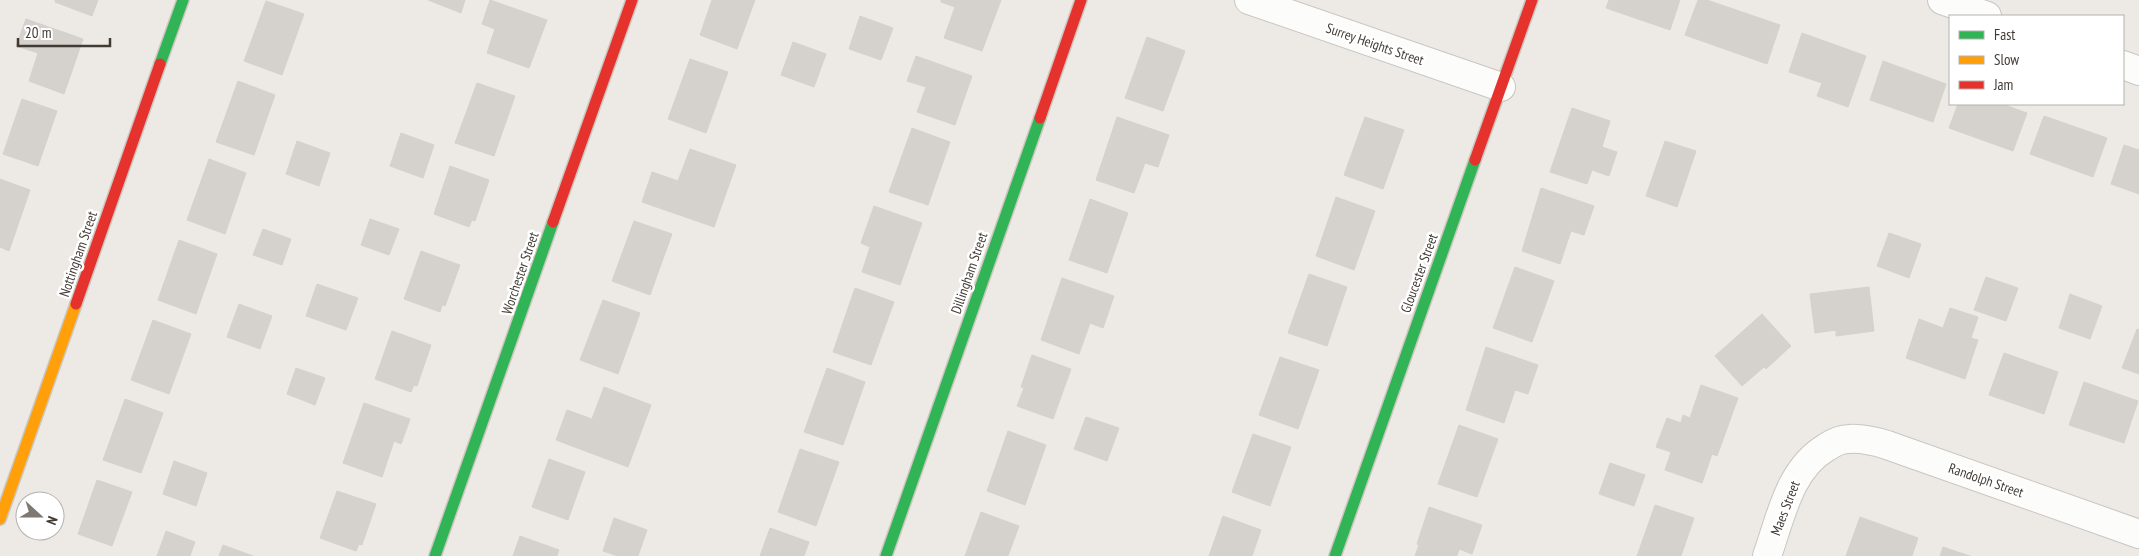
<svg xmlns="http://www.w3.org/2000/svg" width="2139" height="556" font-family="'PT Sans Narrow',sans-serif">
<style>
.building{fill:#d5d1cd;stroke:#d5d1cc}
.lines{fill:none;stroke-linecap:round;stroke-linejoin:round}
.street-casing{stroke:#c9c6c2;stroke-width:30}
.fast-casing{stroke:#cbc6be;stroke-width:14}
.slow-casing{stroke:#cbc6be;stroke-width:14}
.jam-casing{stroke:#cbc6be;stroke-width:14}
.street{stroke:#fcfcfb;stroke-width:28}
.fast{stroke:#30b455;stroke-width:11}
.slow{stroke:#ff9f0a;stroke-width:11}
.jam{stroke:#e5322d;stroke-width:11}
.labels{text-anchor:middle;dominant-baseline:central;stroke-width:5;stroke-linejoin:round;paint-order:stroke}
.street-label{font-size:14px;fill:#413b34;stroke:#fff}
</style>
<rect width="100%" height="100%" fill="#edeae6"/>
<path class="building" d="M 55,0 L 98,0 L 92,16 L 55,2 Z
M 428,0 L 465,0 L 461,13 Z
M 490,0 L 547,20 L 529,68 L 487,53 L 495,29 L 482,24 Z
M 712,0 L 755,0 L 737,49 L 700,35 Z
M 941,0 L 1001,0 L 982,51 L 944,38 L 955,7 L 941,2 Z
M 1609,0 L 1680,0 L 1670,30 L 1606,8 Z
M 1698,0 L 1707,0 L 1780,25 L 1767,64 L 1685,35 Z
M 266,1 L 304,14 L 282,75 L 244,61 Z
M 860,16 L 893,28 L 881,60 L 849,49 Z
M 26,19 L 83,39 L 64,94 L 29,81 L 38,53 L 16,46 Z
M 1802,33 L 1866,56 L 1848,107 L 1817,96 L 1822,83 L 1789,72 Z
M 1147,37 L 1185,51 L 1163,111 L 1125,98 Z
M 793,42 L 826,54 L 814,87 L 781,75 Z
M 916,56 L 972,76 L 955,125 L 917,112 L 926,87 L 907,81 Z
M 690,59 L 728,72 L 706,133 L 668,119 Z
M 1883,61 L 1946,84 L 1933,122 L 1870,100 Z
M 238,81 L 275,95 L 254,155 L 216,142 Z
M 477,83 L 515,96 L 494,156 L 455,143 Z
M 22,99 L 57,111 L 38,166 L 3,154 Z
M 1958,104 L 2002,104 L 2027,113 L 2013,151 L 1949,128 Z
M 1572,108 L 1610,121 L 1602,147 L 1617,152 L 1609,176 L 1592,170 L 1587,184 L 1550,172 Z
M 2044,116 L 2107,138 L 2093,177 L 2030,154 Z
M 1117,117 L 1169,135 L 1158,167 L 1145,163 L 1134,193 L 1096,180 Z
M 1365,117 L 1404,130 L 1383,189 L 1344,175 Z
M 912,128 L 950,142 L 928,205 L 889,192 Z
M 401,133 L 434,145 L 423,178 L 390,166 Z
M 297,141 L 330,153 L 319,186 L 286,174 Z
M 1665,141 L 1696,151 L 1677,207 L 1646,196 Z
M 2124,145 L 2139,150 L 2139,194 L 2111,184 Z
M 690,149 L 736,165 L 714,227 L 642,202 L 652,172 L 678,181 Z
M 209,159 L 246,173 L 225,234 L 187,220 Z
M 450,166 L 489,180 L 475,221 L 472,220 L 469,227 L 434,214 Z
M 0,179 L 30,190 L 9,251 L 0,247 Z
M 1541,188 L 1594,206 L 1584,235 L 1571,231 L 1560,264 L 1522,251 Z
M 1336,197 L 1375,211 L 1354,270 L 1316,256 Z
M 1090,199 L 1128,213 L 1107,273 L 1069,260 Z
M 874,206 L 922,223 L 900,285 L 862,272 L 870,247 L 861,243 Z
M 370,219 L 399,229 L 389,255 L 361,245 Z
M 634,221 L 672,234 L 650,295 L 612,281 Z
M 263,229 L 291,239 L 282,265 L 253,255 Z
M 1889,233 L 1921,244 L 1909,278 L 1877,266 Z
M 179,240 L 217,254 L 196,314 L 158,300 Z
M 421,251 L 460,265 L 445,306 L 442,305 L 440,312 L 404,299 Z
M 1515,267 L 1554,281 L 1532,342 L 1493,328 Z
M 1309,274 L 1347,287 L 1327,346 L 1288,333 Z
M 1986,277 L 2018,288 L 2006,321 L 1974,310 Z
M 1062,278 L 1114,296 L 1103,328 L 1090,323 L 1079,354 L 1041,340 Z
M 317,284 L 358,298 L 346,330 L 306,316 Z
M 1869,287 L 1874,331 L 1836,336 L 1836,330 L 1815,333 L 1810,294 Z
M 855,288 L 894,302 L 871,365 L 833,352 Z
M 2070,294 L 2102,306 L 2090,339 L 2059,328 Z
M 603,300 L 640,313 L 618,374 L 580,360 Z
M 239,304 L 272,316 L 260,349 L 227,337 Z
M 1950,308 L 1978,317 L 1971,338 L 1978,340 L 1965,379 L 1906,358 L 1919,319 L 1943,328 Z
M 1762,314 L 1791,346 L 1766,369 L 1764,367 L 1742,386 L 1715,356 Z
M 153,320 L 191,334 L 169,394 L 131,380 Z
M 2137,329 L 2139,330 L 2139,374 L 2122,368 Z
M 392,331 L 431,345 L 417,386 L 414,385 L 411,392 L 375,379 Z
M 1486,347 L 1538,365 L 1528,394 L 1515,390 L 1504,423 L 1466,410 Z
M 2004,353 L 2058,372 L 2044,414 L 1989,395 Z
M 1032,355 L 1071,369 L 1053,419 L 1017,406 L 1024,388 L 1021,387 Z
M 1280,357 L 1319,370 L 1298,429 L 1259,415 Z
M 296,368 L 325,378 L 315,405 L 287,394 Z
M 827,368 L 865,382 L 843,445 L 804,432 Z
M 2084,382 L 2138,401 L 2124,443 L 2069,425 Z
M 1701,385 L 1738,398 L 1717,456 L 1712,454 L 1702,483 L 1665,470 L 1671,452 L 1656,447 L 1667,418 L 1681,423 L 1683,415 L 1690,418 Z
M 604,387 L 651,405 L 628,467 L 556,440 L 567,410 L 592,419 Z
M 125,399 L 163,413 L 141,473 L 103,460 Z
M 364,403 L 410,419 L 401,444 L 394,441 L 382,477 L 343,463 Z
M 1086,417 L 1119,428 L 1107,461 L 1074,449 Z
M 1459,425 L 1498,439 L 1477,497 L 1438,484 Z
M 1008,431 L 1046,445 L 1025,505 L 987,491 Z
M 1253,434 L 1291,447 L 1270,506 L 1232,492 Z
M 800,449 L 839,462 L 816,526 L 778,512 Z
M 549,459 L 585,472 L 568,520 L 532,507 Z
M 174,461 L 207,473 L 196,506 L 163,494 Z
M 1610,463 L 1645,475 L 1634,506 L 1599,494 Z
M 97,480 L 132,492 L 112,546 L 78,534 Z
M 337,491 L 376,504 L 362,545 L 359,544 L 356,551 L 320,538 Z
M 1655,505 L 1694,518 L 1681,556 L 1637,556 Z
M 1429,507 L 1482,525 L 1472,554 L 1459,549 L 1457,556 L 1415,556 L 1419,545 L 1417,544 Z
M 981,512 L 1019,526 L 1008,556 L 965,556 Z
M 1223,516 L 1261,530 L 1252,556 L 1209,556 Z
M 1860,517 L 1918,538 L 1912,556 L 1846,556 Z
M 614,518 L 647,530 L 638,556 L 618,556 L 603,551 Z
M 770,528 L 809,542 L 804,556 L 760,556 Z
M 166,531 L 195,542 L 190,556 L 157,556 Z
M 520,536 L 559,550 L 557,556 L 513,556 Z
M 223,545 L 253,556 L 219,556 Z
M 1943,547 L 1970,556 L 1940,556 Z"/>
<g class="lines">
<g class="street-casing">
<path id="street" d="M 1249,0 L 1501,87
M 1942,0 L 1987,16
M 2123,65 L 2139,71
M 1767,556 C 1781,517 1789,469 1827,447 C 1833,443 1842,439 1849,439 C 1862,438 1874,441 1887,445 L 2139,534"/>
</g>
<g class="fast-casing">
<path id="fast" d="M 160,64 L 183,0
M 435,556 L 553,222
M 886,556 L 1040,118
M 1335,556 L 1475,160"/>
</g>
<g class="slow-casing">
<path id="slow" d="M 0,519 L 76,304"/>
</g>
<g class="jam-casing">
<path id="jam" d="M 1040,118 L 1081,0
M 1475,160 L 1532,0
M 553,222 L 632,0
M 76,304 L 160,64"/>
</g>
<use href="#street" class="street"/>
<use href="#fast" class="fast"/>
<use href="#slow" class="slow"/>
<use href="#jam" class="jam"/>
</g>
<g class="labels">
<g class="street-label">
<text transform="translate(1375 44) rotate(19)">Surrey Heights Street</text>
<text transform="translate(78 254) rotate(-71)">Nottingham Street</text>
<text transform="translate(520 273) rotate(-71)">Worchester Street</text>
<text transform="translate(969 273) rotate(-71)">Dillingham Street</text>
<text transform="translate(1419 273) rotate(-70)">Gloucester Street</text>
<text transform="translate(1986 480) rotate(19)">Randolph Street</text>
<text transform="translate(1785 508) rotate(-69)">Maes Street</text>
</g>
</g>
<rect x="1949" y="15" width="175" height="90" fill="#ffffff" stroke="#b3b1ae"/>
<rect x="1959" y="31" width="25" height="8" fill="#30b455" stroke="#b3b1ae"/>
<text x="1994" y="40" font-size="15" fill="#413b34">Fast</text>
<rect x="1959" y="56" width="25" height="8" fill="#ff9f0a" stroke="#b3b1ae"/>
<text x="1994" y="65" font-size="15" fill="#413b34">Slow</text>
<rect x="1959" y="81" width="25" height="8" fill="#e5322d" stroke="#b3b1ae"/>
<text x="1994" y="90" font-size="15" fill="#413b34">Jam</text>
<g transform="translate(40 516) rotate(111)"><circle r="24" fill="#ffffff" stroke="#b3b1ae"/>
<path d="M0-4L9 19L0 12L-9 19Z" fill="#7d7872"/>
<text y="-8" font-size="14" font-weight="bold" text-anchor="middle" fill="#413b34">N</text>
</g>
<path d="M18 38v8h92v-8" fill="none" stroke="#413b34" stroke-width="2.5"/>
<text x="25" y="38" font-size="15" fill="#413b34" stroke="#ffffff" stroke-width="4" paint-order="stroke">20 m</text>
</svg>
